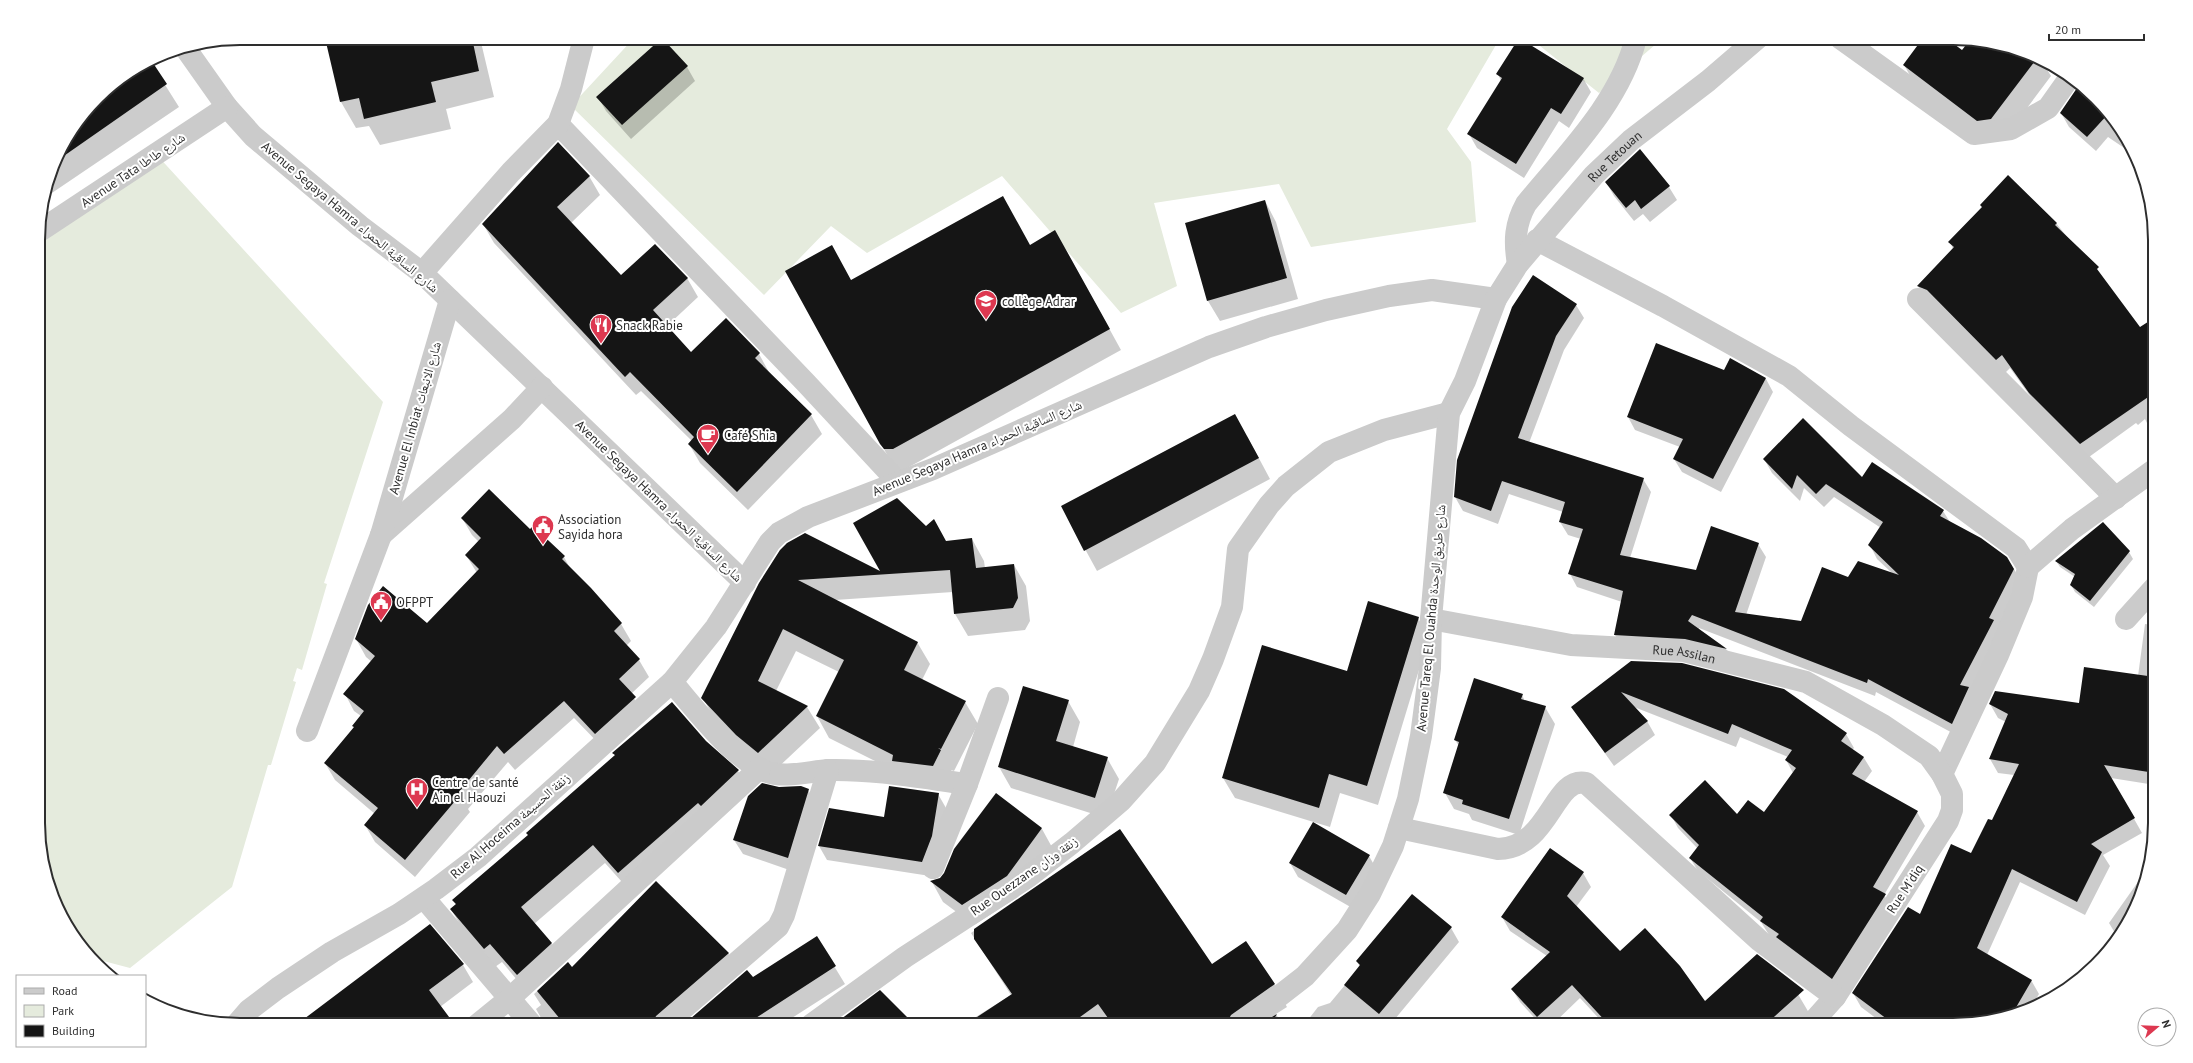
<svg xmlns="http://www.w3.org/2000/svg" width="2193" height="1063" font-family="'PT Sans','Noto Naskh Arabic',sans-serif">
<style>
.green{fill:#e5ebdd}
.shadow{fill:#0003}
.building{fill:#151515}
.lines{fill:none;stroke-linecap:round;stroke-linejoin:round}
.minor{stroke:#cbcbcb;stroke-width:22}
.labels{text-anchor:middle;dominant-baseline:central;stroke-width:4;stroke-linejoin:round;paint-order:stroke}
.street-label{font-size:13px;fill:#2e2e2e;stroke:#fff}
.poi-label{font-size:13px;fill:#2e2e2e;stroke:#fff;text-anchor:start}
.rim{fill:none;stroke:#2e2e2e;stroke-width:2}
</style>
<rect width="100%" height="100%" fill="#fff"/>
<path class="green" d="M 634,38 L 1500,38 L 1447,129 L 1471,162 L 1476,222 L 1311,247 L 1279,184 L 1154,203 L 1177,286 L 1121,313 L 1002,176 L 867,253 L 831,226 L 764,295 L 571,106 Z
M 1530,38 L 1663,38 L 1599,93 Z
M 156,154 L 383,402 L 324,583 L 327,584 L 302,670 L 297,668 L 293,681 L 296,682 L 271,765 L 268,765 L 232,887 L 130,968 L 92,958 L 80,946 L 53,900 L 40,850 L 38,245 Z"/>
<path class="shadow" d="M 326,38 L 480,38 L 494,97 L 446,109 L 451,129 L 380,145 L 369,126 L 356,128 L 341,102 Z
M 1924,38 L 1944,38 L 1962,52 L 1971,40 L 1993,42 L 2040,58 L 2051,76 L 2003,140 L 1916,86 L 1904,65 Z
M 150,61 L 179,107 L 46,197 L 59,151 L 107,88 Z
M 687,67 L 695,81 L 631,139 L 606,111 L 598,97 Z
M 1498,74 L 1583,78 L 1591,92 L 1569,128 L 1559,121 L 1524,178 L 1477,148 L 1469,134 L 1501,81 Z
M 2088,90 L 2113,117 L 2136,156 L 2108,137 L 2096,151 L 2069,127 L 2061,113 Z
M 589,176 L 600,195 L 571,223 L 621,277 L 687,278 L 698,297 L 667,326 L 691,354 L 726,319 L 759,354 L 770,374 L 811,415 L 822,434 L 748,510 L 700,463 L 689,444 L 692,441 L 641,391 L 636,395 L 494,243 L 483,224 Z
M 1606,182 L 1669,187 L 1677,200 L 1650,222 L 1643,214 L 1634,221 L 1614,196 Z
M 1265,201 L 1276,222 L 1298,299 L 1220,321 L 1208,301 Z
M 1981,206 L 2056,223 L 2140,328 L 2154,320 L 2154,437 L 2145,419 L 2138,425 L 2136,423 L 2089,457 L 2038,407 L 2010,368 L 2005,373 L 1926,300 L 1918,286 L 1953,249 L 1950,242 L 1983,208 Z
M 1030,246 L 1067,252 L 1121,350 L 900,472 L 893,465 L 881,444 Z
M 1576,305 L 1584,318 L 1564,350 L 1529,443 L 1643,479 L 1651,492 L 1630,558 L 1697,571 L 1758,544 L 1766,557 L 1746,615 L 1802,622 L 1848,578 L 1893,574 L 1877,559 L 1870,545 L 1881,528 L 1834,497 L 1824,507 L 1804,488 L 1800,501 L 1772,473 L 1764,459 L 1862,478 L 1943,511 L 1950,522 L 2014,569 L 2022,583 L 1960,737 L 1876,692 L 1875,696 L 1699,628 L 1699,630 L 1727,650 L 1734,662 L 1623,648 L 1615,635 L 1622,602 L 1577,587 L 1570,574 L 1581,539 L 1568,535 L 1560,522 L 1563,512 L 1509,494 L 1498,524 L 1463,511 L 1455,497 L 1458,460 Z
M 1725,371 L 1766,379 L 1773,392 L 1721,492 L 1682,472 L 1674,459 L 1680,447 L 1635,430 L 1628,417 Z
M 1247,436 L 1270,479 L 1097,571 L 1062,507 Z
M 462,518 L 530,530 L 564,557 L 571,570 L 621,624 L 631,641 L 626,646 L 639,660 L 649,677 L 631,694 L 645,715 L 606,751 L 574,718 L 515,770 L 508,762 L 468,809 L 470,812 L 415,877 L 375,842 L 365,825 L 375,814 L 335,780 L 325,763 L 354,728 L 353,726 L 361,716 L 354,711 L 345,694 L 372,662 L 366,657 L 356,639 L 427,625 L 477,573 L 466,555 L 479,542 L 472,535 Z
M 926,527 L 946,542 L 972,539 L 984,561 L 985,568 L 1014,565 L 1026,586 L 1030,621 L 1025,630 L 968,636 L 955,614 L 953,592 L 835,600 L 917,642 L 930,664 L 922,680 L 965,702 L 978,724 L 954,771 L 951,770 L 953,773 L 901,774 L 829,738 L 817,716 L 839,672 L 796,651 L 776,691 L 807,707 L 820,728 L 771,774 L 715,720 L 703,698 L 781,550 L 883,573 Z
M 2129,552 L 2133,559 L 2094,607 L 2075,592 L 2071,585 L 2075,577 L 2060,567 L 2056,561 Z
M 1418,618 L 1429,637 L 1378,805 L 1340,793 L 1330,827 L 1235,798 L 1223,778 L 1348,672 Z
M 2145,624 L 2154,625 L 2155,785 L 2111,778 L 2142,833 L 2103,855 L 2110,866 L 2085,915 L 2020,882 L 1987,955 L 2031,980 L 2039,994 L 2031,1008 L 2018,1014 L 1966,1025 L 1885,1025 L 1861,1007 L 1853,993 L 1971,854 L 1992,822 L 2014,775 L 1998,773 L 1990,759 L 2006,722 L 1998,718 L 1990,704 L 2080,704 L 2138,676 Z
M 1631,662 L 1846,734 L 1854,748 L 1852,750 L 1864,758 L 1872,771 L 1864,782 L 1917,812 L 1925,826 L 1884,895 L 1893,909 L 1840,992 L 1769,935 L 1761,922 L 1698,871 L 1690,858 L 1698,849 L 1678,828 L 1671,815 L 1737,816 L 1764,813 L 1793,773 L 1786,760 L 1788,757 L 1740,737 L 1736,747 L 1634,707 L 1647,721 L 1655,735 L 1614,766 L 1572,707 Z
M 1522,695 L 1525,701 L 1545,707 L 1555,724 L 1519,835 L 1472,820 L 1469,814 L 1454,809 L 1445,793 L 1459,746 L 1455,740 Z
M 1068,701 L 1080,722 L 1073,747 L 1107,758 L 1119,779 L 1106,818 L 1011,788 L 999,767 Z
M 705,741 L 738,771 L 749,789 L 630,891 L 605,863 L 534,924 L 551,943 L 562,962 L 528,993 L 502,962 L 495,967 L 462,928 L 451,909 L 456,905 L 453,900 L 528,835 L 615,756 L 614,753 Z
M 779,788 L 808,790 L 817,804 L 795,872 L 743,854 L 734,840 Z
M 938,794 L 946,808 L 930,876 L 827,860 L 819,846 Z
M 996,794 L 1042,829 L 1053,849 L 1018,897 L 974,925 L 943,902 L 932,882 L 941,879 Z
M 1119,830 L 1212,966 L 1274,984 L 1287,1007 L 1276,1014 L 1282,1025 L 1263,1025 L 1265,1023 L 1262,1018 L 1253,1025 L 963,1025 L 1011,995 L 971,933 Z
M 1369,856 L 1377,870 L 1354,909 L 1298,877 L 1290,863 Z
M 1583,873 L 1591,887 L 1576,907 L 1620,953 L 1705,1002 L 1789,979 L 1815,1023 L 1814,1025 L 1605,1025 L 1580,998 L 1552,1025 L 1541,1025 L 1520,1002 L 1512,989 L 1547,956 L 1510,931 L 1502,917 Z
M 2140,879 L 2145,883 L 2134,912 L 2118,938 L 2109,923 Z
M 429,925 L 463,965 L 473,982 L 440,1007 L 314,1025 Z
M 1451,928 L 1459,942 L 1390,1025 L 1304,1025 L 1318,1007 L 1330,1003 L 1360,967 L 1357,961 Z
M 817,938 L 845,984 L 781,1025 L 685,1025 Z
M 728,953 L 738,970 L 675,1025 L 545,1025 L 536,1009 L 541,1005 L 534,994 L 568,963 L 572,968 Z"/>
<path class="building" d="M 325,38 L 472,38 L 479,71 L 431,82 L 436,102 L 364,119 L 359,98 L 340,102 Z
M 662,38 L 688,66 L 622,125 L 596,97 Z
M 1519,38 L 1584,78 L 1561,114 L 1551,108 L 1516,164 L 1467,134 L 1502,78 L 1496,74 Z
M 1923,38 L 1946,38 L 1962,50 L 1970,40 L 1993,42 L 2038,57 L 1991,119 L 1977,121 L 1903,65 Z
M 151,60 L 167,84 L 58,160 L 57,158 L 59,151 L 107,88 Z
M 2077,88 L 2083,93 L 2087,89 L 2109,113 L 2087,137 L 2060,113 Z
M 558,142 L 590,176 L 557,207 L 621,275 L 655,244 L 688,278 L 653,310 L 691,352 L 726,318 L 760,353 L 755,358 L 812,414 L 737,492 L 688,444 L 694,437 L 630,372 L 625,377 L 482,224 Z
M 1640,149 L 1670,186 L 1641,209 L 1635,200 L 1626,208 L 1605,182 Z
M 2008,175 L 2057,223 L 2055,225 L 2099,267 L 2097,269 L 2140,327 L 2154,318 L 2154,393 L 2080,444 L 2029,393 L 2002,355 L 1996,360 L 1927,290 L 1917,286 L 1954,247 L 1948,242 L 1982,207 L 1980,205 Z
M 1003,196 L 1030,245 L 1055,230 L 1110,329 L 893,449 L 884,449 L 880,444 L 785,271 L 832,245 L 851,280 Z
M 1265,200 L 1287,278 L 1207,301 L 1185,223 Z
M 1533,275 L 1577,304 L 1556,336 L 1518,438 L 1644,478 L 1620,555 L 1696,570 L 1711,526 L 1759,543 L 1735,612 L 1801,621 L 1822,567 L 1848,577 L 1858,561 L 1899,575 L 1868,545 L 1883,522 L 1826,484 L 1816,494 L 1797,475 L 1792,489 L 1763,459 L 1803,418 L 1862,477 L 1872,462 L 1944,510 L 1940,516 L 1981,538 L 2007,557 L 2014,569 L 1989,618 L 1994,620 L 1960,685 L 1969,687 L 1952,724 L 1868,679 L 1867,683 L 1692,615 L 1688,621 L 1727,649 L 1685,639 L 1614,635 L 1623,591 L 1568,574 L 1583,529 L 1559,522 L 1565,502 L 1502,481 L 1491,511 L 1454,497 L 1457,460 L 1512,307 Z
M 1656,343 L 1724,370 L 1730,358 L 1766,378 L 1713,479 L 1673,459 L 1683,439 L 1627,417 Z
M 1235,414 L 1259,458 L 1084,551 L 1061,506 Z
M 489,489 L 530,529 L 533,526 L 565,556 L 562,559 L 591,588 L 622,623 L 614,631 L 640,659 L 619,679 L 636,697 L 595,734 L 564,701 L 504,754 L 497,746 L 459,792 L 461,794 L 405,860 L 364,825 L 378,808 L 324,763 L 354,727 L 352,726 L 364,711 L 343,694 L 375,656 L 355,639 L 368,605 L 383,586 L 427,623 L 479,569 L 465,555 L 481,538 L 461,518 Z
M 897,498 L 926,526 L 934,519 L 946,541 L 972,538 L 976,568 L 1014,564 L 1018,598 L 1013,608 L 954,614 L 950,570 L 798,580 L 918,642 L 904,670 L 966,701 L 941,749 L 938,748 L 941,750 L 933,766 L 892,761 L 893,755 L 816,716 L 844,660 L 783,629 L 758,681 L 808,706 L 758,753 L 736,735 L 701,698 L 759,583 L 780,550 L 787,543 L 805,533 L 880,571 L 853,523 Z
M 2103,522 L 2130,551 L 2090,601 L 2070,585 L 2075,574 L 2055,561 Z
M 1368,601 L 1419,617 L 1367,786 L 1329,774 L 1319,808 L 1222,778 L 1262,645 L 1347,671 Z
M 1631,661 L 1682,663 L 1784,689 L 1847,733 L 1841,741 L 1864,757 L 1852,774 L 1918,811 L 1873,887 L 1886,894 L 1832,979 L 1776,937 L 1779,934 L 1760,921 L 1763,917 L 1689,858 L 1699,845 L 1669,815 L 1705,780 L 1737,814 L 1748,800 L 1764,812 L 1796,768 L 1785,760 L 1792,750 L 1732,724 L 1728,734 L 1621,692 L 1648,721 L 1605,753 L 1571,707 Z
M 2084,667 L 2155,677 L 2155,773 L 2104,765 L 2135,818 L 2091,844 L 2102,852 L 2077,902 L 2012,869 L 1977,948 L 2032,980 L 2011,1016 L 1966,1025 L 1895,1025 L 1852,993 L 1908,907 L 1920,914 L 1951,844 L 1971,853 L 1988,819 L 1992,820 L 2019,764 L 1989,759 L 2008,714 L 1989,704 L 1995,691 L 2079,703 Z
M 1474,678 L 1523,694 L 1521,699 L 1546,706 L 1509,819 L 1462,804 L 1463,800 L 1443,793 L 1459,742 L 1454,740 Z
M 1023,686 L 1069,700 L 1056,741 L 1108,757 L 1095,798 L 998,767 Z
M 672,702 L 706,741 L 739,770 L 701,806 L 698,803 L 618,873 L 593,845 L 521,907 L 552,943 L 517,975 L 490,944 L 484,949 L 450,909 L 456,904 L 452,900 L 528,835 L 526,833 L 615,755 L 612,753 Z
M 762,783 L 779,787 L 801,786 L 809,789 L 788,858 L 733,840 L 748,796 Z
M 889,786 L 939,793 L 932,836 L 922,862 L 818,846 L 829,808 L 884,817 Z
M 996,793 L 1042,828 L 1007,876 L 962,905 L 930,881 L 940,878 L 944,873 L 954,849 Z
M 1313,822 L 1370,855 L 1346,895 L 1289,863 Z
M 1120,829 L 1212,964 L 1246,941 L 1275,984 L 1231,1015 L 1226,1025 L 1113,1025 L 1098,1004 L 1069,1025 L 965,1025 L 1012,994 L 974,939 L 974,929 Z
M 1550,848 L 1584,872 L 1567,896 L 1620,951 L 1645,928 L 1680,966 L 1705,1001 L 1757,954 L 1804,990 L 1765,1025 L 1609,1025 L 1572,985 L 1537,1017 L 1511,989 L 1550,952 L 1501,917 Z
M 656,881 L 729,953 L 656,1016 L 652,1025 L 565,1025 L 537,991 L 568,962 L 572,967 Z
M 1412,894 L 1452,927 L 1379,1014 L 1344,985 L 1360,965 L 1356,961 Z
M 430,924 L 464,964 L 429,990 L 455,1025 L 296,1025 Z
M 817,936 L 836,966 L 745,1025 L 683,1025 L 747,970 L 753,977 Z
M 880,990 L 915,1025 L 833,1025 Z
M 1277,1014 L 1270,1025 L 1261,1025 L 1272,1017 Z"/>
<g class="lines">
<g class="minor">
<path d="M 1840,38 L 1974,134 L 2011,129 L 2048,108 L 2070,77"/>
<path d="M 186,49 L 227,107 L 253,136 L 360,226 L 422,273 L 745,583"/>
<path d="M 558,124 L 806,383 L 898,482"/>
<path d="M 38,232 L 227,107"/>
<path d="M 1537,240 L 1663,306 L 1789,376 L 1851,426 L 2016,548 L 2028,567 L 2022,597 L 1998,655 L 1942,774"/>
<path d="M 1518,264 C 1514,241 1515,224 1526,204 C 1567,154 1620,102 1636,38"/>
<path d="M 422,273 L 511,172 L 558,124 L 571,89 L 584,38"/>
<path d="M 1918,299 L 2116,498"/>
<path d="M 381,535 L 512,419 L 542,387"/>
<path d="M 2028,567 L 2072,529 L 2154,470"/>
<path id="s1" d="M 1431,619 L 1571,645 L 1684,651 L 1806,682 L 1883,725 L 1929,756 L 1942,774 L 1952,794 L 1952,810 L 1948,821 L 1835,997 L 1810,1025"/>
<path d="M 2126,619 L 2154,588"/>
<path d="M 672,682 C 696,710 731,757 765,771 C 784,779 810,771 829,770 C 875,769 922,778 967,784"/>
<path d="M 307,731 L 381,535 L 450,300"/>
<path d="M 1399,828 L 1498,849 C 1550,848 1553,776 1586,783 L 1760,941 L 1835,997"/>
<path d="M 933,868 L 967,784 L 998,698"/>
<path d="M 424,898 L 532,1025"/>
<path d="M 236,1025 L 249,1010 L 278,988 L 332,952 L 399,914 L 436,889 L 478,857 L 672,682 L 716,627 L 770,542 L 779,533 L 808,517 L 933,469 L 1209,347 L 1266,327 L 1326,310 L 1389,296 L 1432,290 L 1496,299"/>
<path d="M 477,1025 L 509,999 L 760,768"/>
<path d="M 664,1025 L 778,927 L 784,915 L 828,770"/>
<path d="M 811,1025 L 905,957 L 1028,877 L 1072,843 L 1121,801 L 1155,763 L 1199,691 L 1213,659 L 1232,607 L 1238,549 L 1269,505 L 1286,486 L 1329,452 L 1384,430 L 1449,413"/>
<path id="s2" d="M 1238,1025 L 1265,1007 L 1305,976 L 1347,930 L 1370,894 L 1393,846 L 1408,799 L 1421,736 L 1430,668 L 1431,619 L 1449,413 L 1465,381 L 1496,299 L 1518,264 L 1594,175 L 1631,140 L 1708,81 L 1758,38"/>
</g>
</g>
<defs>
<g id="school-pin" transform="scale(1.15)"><path d="M0 17L-7.5 6A9.5 9.5 0 1 1 7.5 6Z" fill="#dd3850" stroke="#fff"/><path d="M0-5L7-2L0 1L-7-2ZM-4 1L0 2.5L4 1V4Q0 6-4 4Z" fill="#fff"/></g>
<g id="restaurant-pin" transform="scale(1.15)"><path d="M0 17L-7.5 6A9.5 9.5 0 1 1 7.5 6Z" fill="#dd3850" stroke="#fff"/><path d="M-5-6h1v4h1v-4h1v4h1v-4h1v5L-1.5 .5V6h-2V.5L-5-1ZM5-6V6H3V1.5H1.5Q1.5-4 5-6Z" fill="#fff"/></g>
<g id="cafe-pin" transform="scale(1.15)"><path d="M0 17L-7.5 6A9.5 9.5 0 1 1 7.5 6Z" fill="#dd3850" stroke="#fff"/><path d="M-5.5-4.5H6V0H3Q3 3.5 0 3.5H-2.5Q-5.5 3.5-5.5 0ZM3-3.2v2h1.7v-2ZM-6 4.5H4V6H-6Z" fill="#fff"/></g>
<g id="civic-pin" transform="scale(1.15)"><path d="M0 17L-7.5 6A9.5 9.5 0 1 1 7.5 6Z" fill="#dd3850" stroke="#fff"/><path d="M-.6-6.5H3V-4.5H.6V-3L4-1V1h2V6H-6V1h2V-1L-.6-3ZM-1.2 2.5V6h2.4V2.5Z" fill="#fff"/></g>
<g id="hospital-pin" transform="scale(1.15)"><path d="M0 17L-7.5 6A9.5 9.5 0 1 1 7.5 6Z" fill="#dd3850" stroke="#fff"/><path d="M-5-5h3v3.5h4V-5h3V5h-3V1.5h-4V5h-3Z" fill="#fff"/></g>
</defs>
<g fill-rule="evenodd">
<use href="#school-pin" x="986" y="301"/>
<use href="#restaurant-pin" x="601" y="325"/>
<use href="#cafe-pin" x="708" y="435"/>
<use href="#civic-pin" x="543" y="526"/>
<use href="#civic-pin" x="381" y="602"/>
<use href="#hospital-pin" x="417" y="789"/>
</g>
<g class="labels">
<g class="street-label">
<text stroke="none"><textPath href="#s2" startOffset="989">Rue Tetouan</textPath></text>
<text transform="translate(133 170) rotate(-34)">Avenue Tata شارع طاطا</text>
<text transform="translate(350 217) rotate(40)">Avenue Segaya Hamra شارع الساقية الحمراء</text>
<text transform="translate(415 418) rotate(-74)">Avenue El Inbiat شارع الانبعاث</text>
<text transform="translate(977 448) rotate(-23)">Avenue Segaya Hamra شارع الساقية الحمراء</text>
<text transform="translate(659 501) rotate(44)">Avenue Segaya Hamra شارع الساقية الحمراء</text>
<text transform="translate(1431 618) rotate(-85)">Avenue Tareq El Ouahda شارع طريق الوحدة</text>
<text stroke="none"><textPath href="#s1" startOffset="256">Rue Assilan</textPath></text>
<text transform="translate(510 826) rotate(-41)">Rue Al Hoceima زنقة الحسيمة</text>
<text transform="translate(1024 876) rotate(-35)">Rue Ouezzane زنقة وزان</text>
<text transform="translate(1905 889) rotate(-57)">Rue M'diq</text>
</g>
<g class="poi-label">
<text x="1002" y="301">collège Adrar</text>
<text x="616" y="325">Snack Rabie</text>
<text x="724" y="435">Café Shia</text>
<text x="558" y="519">Association<tspan x="558" dy="15">Sayida hora</tspan></text>
<text x="396" y="602">OFPPT</text>
<text x="432" y="782">Centre de santé<tspan x="432" dy="15">Ain el Haouzi</tspan></text>
</g>
</g>
<path d="M0 0H2193V1063H0ZM240 45H1953A195 195 0 0 1 2148 240V823A195 195 0 0 1 1953 1018H240A195 195 0 0 1 45 823V240A195 195 0 0 1 240 45Z" fill="#fff" fill-rule="evenodd"/>
<path class="rim" d="M240 45H1953A195 195 0 0 1 2148 240V823A195 195 0 0 1 1953 1018H240A195 195 0 0 1 45 823V240A195 195 0 0 1 240 45Z"/>
<rect x="16" y="975" width="130" height="72" fill="#ffffff" stroke="#ababab"/>
<rect x="24" y="988" width="20" height="6" fill="#cbcbcb" stroke="#ababab"/>
<text x="52" y="995" font-size="12" fill="#2e2e2e">Road</text>
<rect x="24" y="1005" width="20" height="12" fill="#e5ebdd" stroke="#ababab"/>
<text x="52" y="1015" font-size="12" fill="#2e2e2e">Park</text>
<rect x="24" y="1025" width="20" height="12" fill="#151515" stroke="#ababab"/>
<text x="52" y="1035" font-size="12" fill="#2e2e2e">Building</text>
<g transform="translate(2157 1027) rotate(71)"><circle r="19" fill="#ffffff" stroke="#ababab"/>
<path d="M0-3L7 15L0 10L-7 15Z" fill="#dd3850"/>
<text y="-6" font-size="11" font-weight="bold" text-anchor="middle" fill="#2e2e2e">N</text>
</g>
<path d="M2049 34v6h95v-6" fill="none" stroke="#2e2e2e" stroke-width="2"/>
<text x="2055" y="34" font-size="12" fill="#2e2e2e" stroke="#ffffff" stroke-width="3" paint-order="stroke">20 m</text>
</svg>
